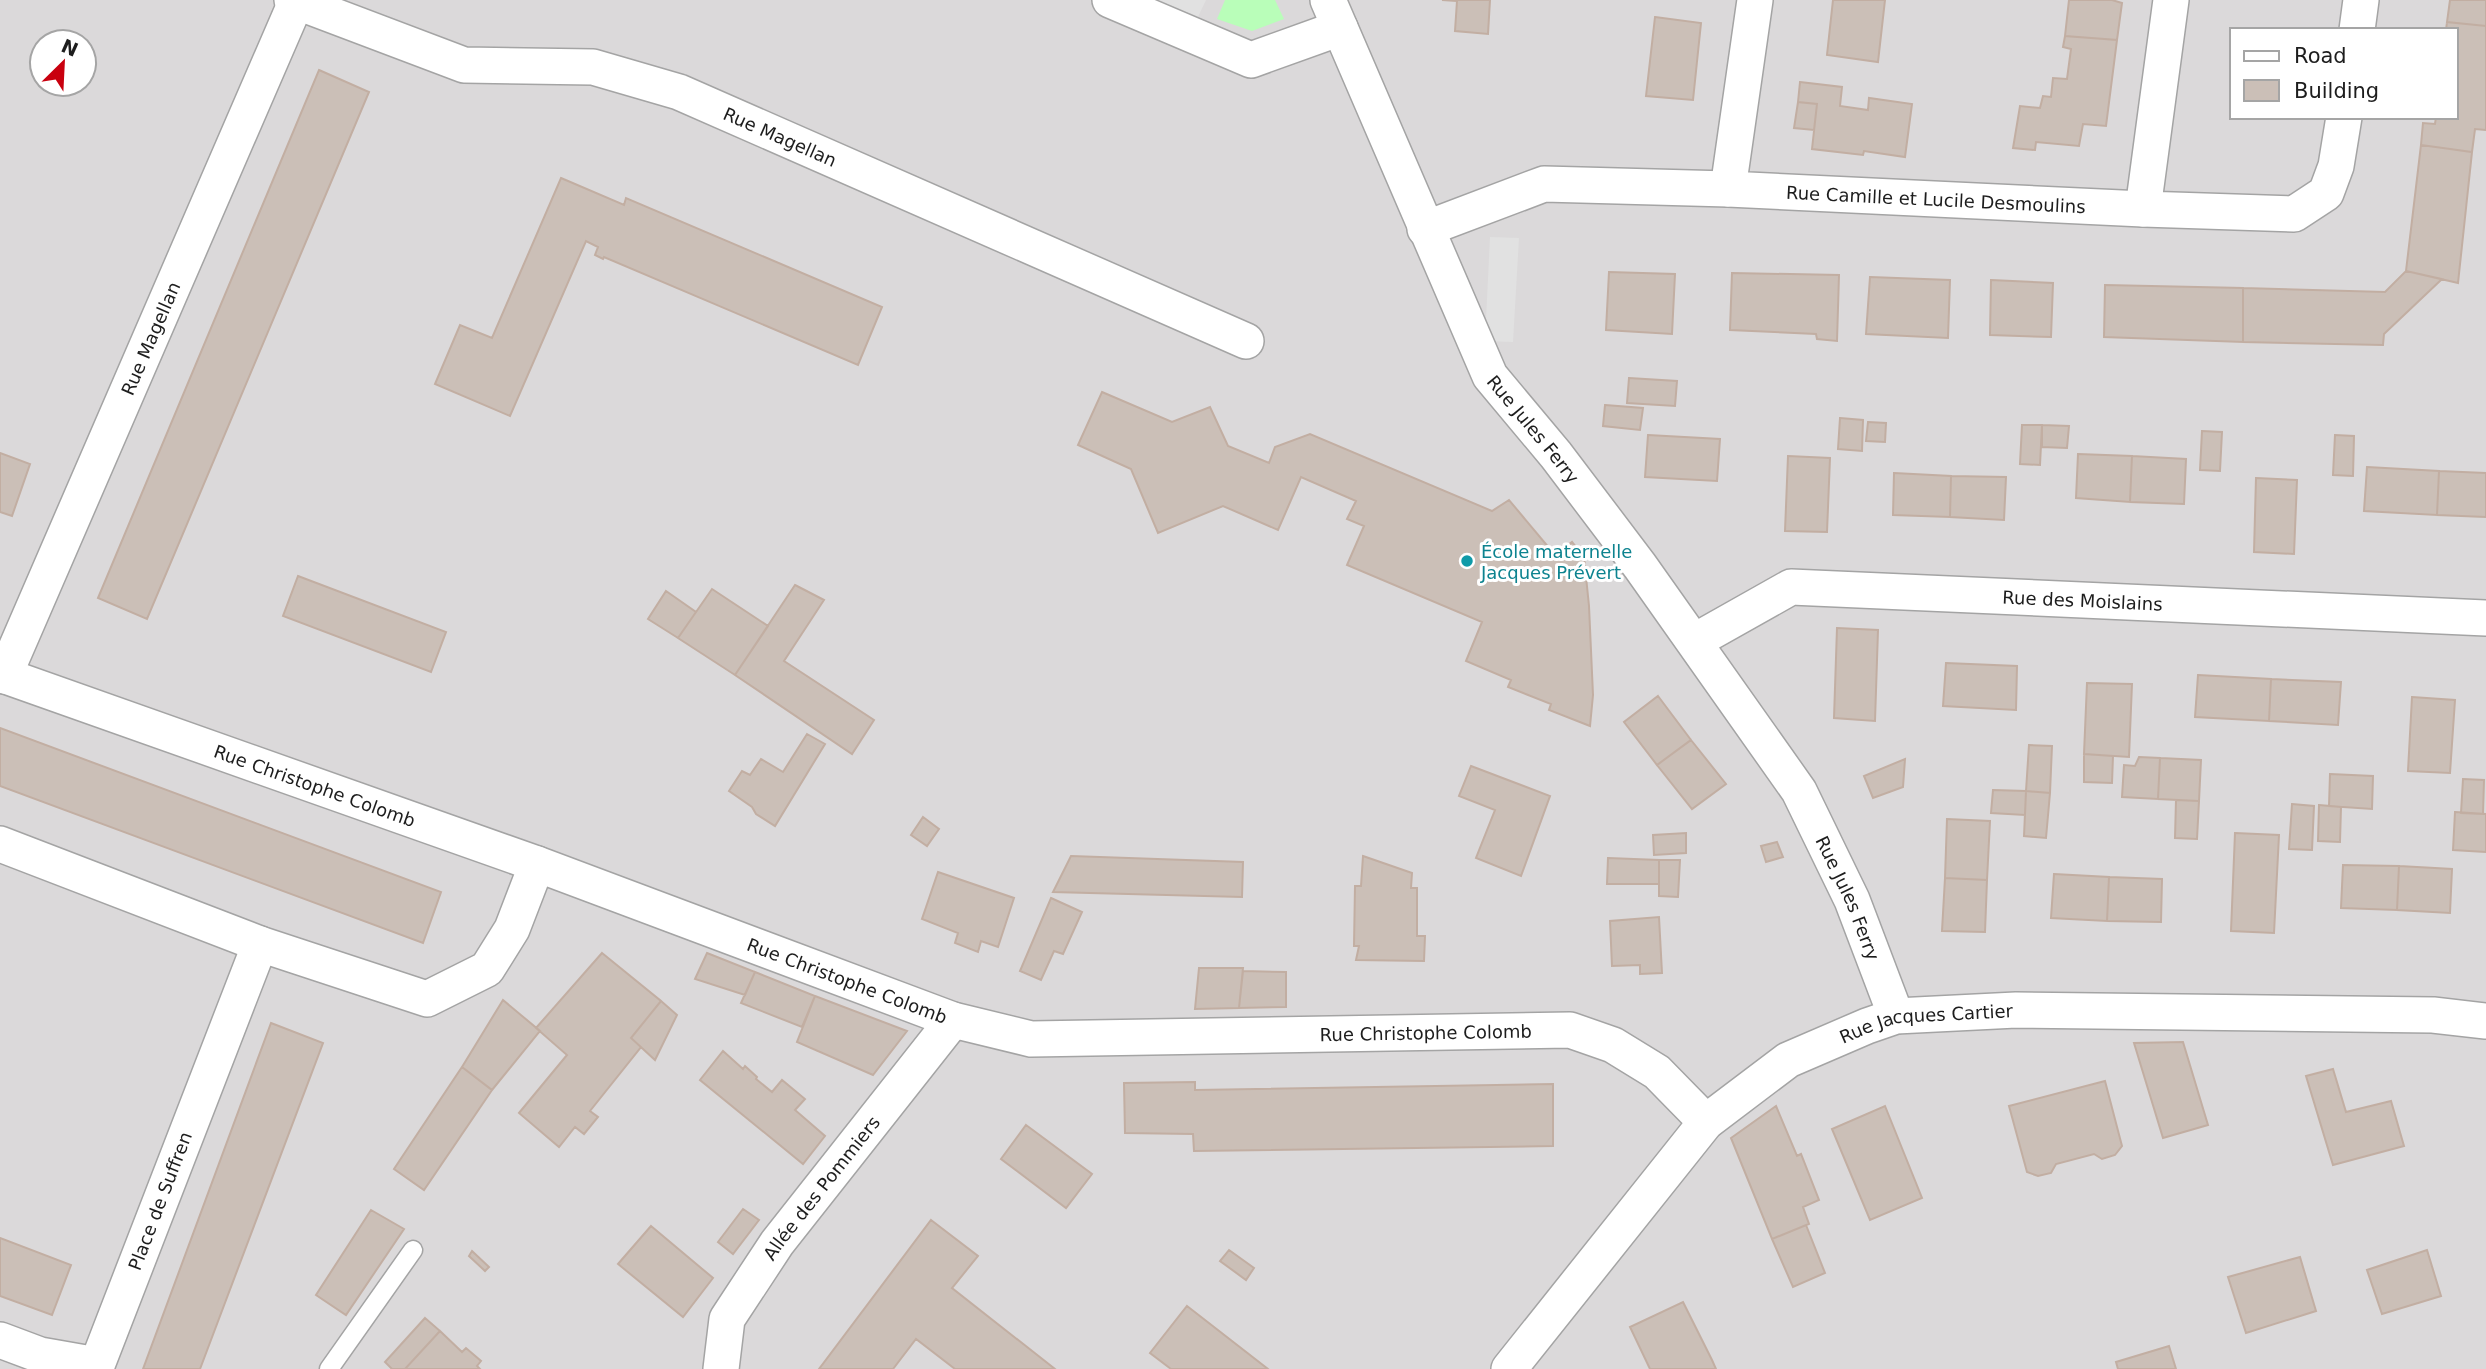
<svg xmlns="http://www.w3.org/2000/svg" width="2486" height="1369" font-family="'DejaVu Sans',sans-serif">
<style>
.residential{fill:#dbd9da;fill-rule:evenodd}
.park{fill:#b9feb9}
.parking{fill:#e1e1e1}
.building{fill:#cbbfb7;stroke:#c2aea2;stroke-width:2}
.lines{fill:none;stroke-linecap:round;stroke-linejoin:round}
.service-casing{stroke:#a4a4a4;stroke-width:21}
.minor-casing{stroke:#a4a4a4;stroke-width:38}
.service{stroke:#fff;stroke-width:18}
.minor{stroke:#fff;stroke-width:35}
.culture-dot{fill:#0f9aa8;stroke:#fff;stroke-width:2.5}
.labels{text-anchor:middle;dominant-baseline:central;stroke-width:6;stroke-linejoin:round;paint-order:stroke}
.street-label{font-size:18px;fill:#1d1d1d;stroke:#fff}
.culture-label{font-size:18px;fill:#0d838f;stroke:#fff;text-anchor:start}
</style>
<rect width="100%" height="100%" fill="#efe9e1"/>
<path class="residential" d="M 0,0 L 2486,0 L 2486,1369 L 0,1369 ZM 2232,30 L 2456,30 L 2456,117 L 2232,117 ZM 42,42 L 84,42 L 84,84 L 42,84 Z"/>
<path class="park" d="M 1225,0 L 1275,0 L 1284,19 L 1252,31 L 1217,19 Z"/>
<path class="parking" d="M 1146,0 L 1206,0 L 1196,21 Z
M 1490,237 L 1519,238 L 1513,342 L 1485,341 Z"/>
<path class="building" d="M 1442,0 L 1490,0 L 1488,34 L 1455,31 L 1457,1 Z
M 1833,0 L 1885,0 L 1878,62 L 1827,55 Z
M 2069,0 L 2112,0 L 2122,3 L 2117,40 L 2065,36 Z
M 2450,0 L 2486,0 L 2486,26 L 2447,22 Z
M 1655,17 L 1701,23 L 1693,100 L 1646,96 Z
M 2447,22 L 2486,26 L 2486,130 L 2475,129 L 2472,152 L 2421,145 L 2423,123 L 2435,124 L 2436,117 L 2456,117 L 2456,30 L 2446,30 Z
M 2065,36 L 2117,40 L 2106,126 L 2083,124 L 2079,146 L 2036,142 L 2035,150 L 2013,148 L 2020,106 L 2040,108 L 2043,96 L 2051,97 L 2053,78 L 2067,79 L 2071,49 L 2063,47 Z
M 319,70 L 369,92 L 147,619 L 98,598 Z
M 1800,82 L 1842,87 L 1840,106 L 1868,110 L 1869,98 L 1912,104 L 1905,157 L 1864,151 L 1863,155 L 1812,149 L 1817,104 L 1798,102 Z
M 1798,102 L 1817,104 L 1814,130 L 1794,128 Z
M 2421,145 L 2472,152 L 2458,283 L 2406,271 Z
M 561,178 L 624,205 L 626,198 L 882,307 L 858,365 L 604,257 L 603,259 L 595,255 L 598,247 L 586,241 L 510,416 L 435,384 L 460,325 L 492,338 Z
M 2406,271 L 2442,279 L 2384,334 L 2383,345 L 2243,342 L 2243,288 L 2385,292 Z
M 1609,272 L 1675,274 L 1672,334 L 1606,330 Z
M 1732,273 L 1839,275 L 1837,341 L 1817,339 L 1816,334 L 1730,330 Z
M 1870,277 L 1950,280 L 1948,338 L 1866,334 Z
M 1991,280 L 2053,283 L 2051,337 L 1990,335 Z
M 2105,285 L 2243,288 L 2243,342 L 2104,337 Z
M 1629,378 L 1677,381 L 1675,406 L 1627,403 Z
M 1102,392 L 1172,422 L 1210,407 L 1228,446 L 1269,463 L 1275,447 L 1310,434 L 1492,511 L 1509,500 L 1555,555 L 1572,542 L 1584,557 L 1589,606 L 1593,695 L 1590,726 L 1549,710 L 1551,704 L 1508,687 L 1511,680 L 1466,661 L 1482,622 L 1347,565 L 1364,526 L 1347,519 L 1356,501 L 1301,477 L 1278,530 L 1223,506 L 1158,533 L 1131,469 L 1078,445 Z
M 1605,405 L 1643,408 L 1640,430 L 1603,426 Z
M 1840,418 L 1863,420 L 1862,451 L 1838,449 Z
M 1868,422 L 1886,423 L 1885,442 L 1866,441 Z
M 2022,425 L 2042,425 L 2040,465 L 2020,464 Z
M 2042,425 L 2069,426 L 2067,448 L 2042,447 Z
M 2202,431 L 2222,432 L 2220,471 L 2200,470 Z
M 1648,435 L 1720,439 L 1717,481 L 1645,477 Z
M 2335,435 L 2354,436 L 2353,476 L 2333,475 Z
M 0,453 L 30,464 L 12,516 L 0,512 Z
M 2078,454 L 2132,456 L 2130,502 L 2076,498 Z
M 1788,456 L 1830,458 L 1827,532 L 1785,531 Z
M 2132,456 L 2186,459 L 2184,504 L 2130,502 Z
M 2367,467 L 2439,471 L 2437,515 L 2364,511 Z
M 2439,471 L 2486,473 L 2486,517 L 2437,515 Z
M 1894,473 L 1951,476 L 1950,517 L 1893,515 Z
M 1951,476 L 2006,477 L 2004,520 L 1950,517 Z
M 2256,478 L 2297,480 L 2294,554 L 2254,552 Z
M 298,576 L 446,632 L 431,672 L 283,616 Z
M 795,585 L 824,600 L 784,661 L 874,720 L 852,754 L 735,675 Z
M 712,589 L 768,626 L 735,675 L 678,638 Z
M 666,591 L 696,612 L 678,638 L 648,619 Z
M 1837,628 L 1878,630 L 1875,721 L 1834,718 Z
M 1946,663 L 2017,666 L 2016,710 L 1943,706 Z
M 2198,675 L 2271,679 L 2269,721 L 2195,717 Z
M 2271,679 L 2341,682 L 2338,725 L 2269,721 Z
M 2087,683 L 2132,684 L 2129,757 L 2084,754 Z
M 1658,696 L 1691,740 L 1657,765 L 1624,722 Z
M 2412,697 L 2455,700 L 2450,773 L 2408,771 Z
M 0,728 L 441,892 L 423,943 L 0,786 Z
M 807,734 L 825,744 L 775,826 L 756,814 L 752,807 L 729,791 L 742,771 L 750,775 L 761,759 L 783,772 Z
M 1691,740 L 1726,784 L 1692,809 L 1657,765 Z
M 2029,745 L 2052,746 L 2050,793 L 2026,791 Z
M 2084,754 L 2113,756 L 2112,783 L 2084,782 Z
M 2139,757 L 2160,758 L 2158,799 L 2122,797 L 2124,765 L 2135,766 Z
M 2160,758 L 2201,760 L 2199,801 L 2158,799 Z
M 1905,759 L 1903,787 L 1873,798 L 1864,776 Z
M 1471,766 L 1550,796 L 1521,876 L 1476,858 L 1495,810 L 1459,796 Z
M 2330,774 L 2373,776 L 2372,809 L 2329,806 Z
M 2463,779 L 2484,780 L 2483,814 L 2461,813 Z
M 1993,790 L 2026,791 L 2025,815 L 1991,813 Z
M 2026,791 L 2050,793 L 2046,838 L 2024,836 Z
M 2176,800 L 2199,801 L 2197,839 L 2175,838 Z
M 2292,804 L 2314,806 L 2312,850 L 2289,849 Z
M 2319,805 L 2341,807 L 2340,842 L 2318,841 Z
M 2455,812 L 2486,814 L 2486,852 L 2453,850 Z
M 923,817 L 939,829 L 927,846 L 911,835 Z
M 1947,819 L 1990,821 L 1987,880 L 1945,878 Z
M 1686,833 L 1686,853 L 1654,855 L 1653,835 Z
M 2235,833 L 2279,835 L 2274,933 L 2231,931 Z
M 1777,842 L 1783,857 L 1766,862 L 1761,846 Z
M 1071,856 L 1243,862 L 1242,897 L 1053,892 Z
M 1363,856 L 1412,873 L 1411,888 L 1417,888 L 1417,936 L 1425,936 L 1424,961 L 1356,960 L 1359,946 L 1354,946 L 1355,886 L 1361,886 Z
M 1608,858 L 1659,860 L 1659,884 L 1607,884 Z
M 1659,860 L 1680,860 L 1678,897 L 1659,896 Z
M 2343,865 L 2399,866 L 2397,910 L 2341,908 Z
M 2399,866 L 2452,869 L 2450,913 L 2397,910 Z
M 938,872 L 1014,898 L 998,947 L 981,941 L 978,952 L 955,943 L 958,933 L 922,919 Z
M 2054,874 L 2109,877 L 2107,921 L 2051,918 Z
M 2109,877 L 2162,879 L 2161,922 L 2107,921 Z
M 1945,878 L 1987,880 L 1985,932 L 1942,931 Z
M 1051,898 L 1082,912 L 1063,954 L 1054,951 L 1041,980 L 1020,971 Z
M 1659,917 L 1662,973 L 1640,974 L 1640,965 L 1612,966 L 1610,921 Z
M 602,953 L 661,1001 L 631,1038 L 641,1047 L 590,1111 L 598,1117 L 584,1134 L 575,1127 L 559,1147 L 519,1113 L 567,1055 L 536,1028 Z
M 707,953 L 755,972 L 745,995 L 695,979 Z
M 1199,968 L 1243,968 L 1239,1008 L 1195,1009 Z
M 1243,971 L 1286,972 L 1286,1007 L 1239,1008 Z
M 755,972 L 815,996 L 802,1027 L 741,1003 Z
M 815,996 L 907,1031 L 873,1075 L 797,1042 Z
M 503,1000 L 540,1031 L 492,1090 L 462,1067 Z
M 661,1001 L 677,1015 L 655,1060 L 631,1038 Z
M 271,1023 L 323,1043 L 200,1369 L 143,1369 Z
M 2183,1042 L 2208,1125 L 2163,1138 L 2134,1043 Z
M 723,1051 L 743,1069 L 745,1066 L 757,1077 L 756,1079 L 772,1092 L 782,1080 L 805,1099 L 795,1110 L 825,1136 L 803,1164 L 700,1080 Z
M 462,1067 L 492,1090 L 424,1190 L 394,1169 Z
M 2333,1069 L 2346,1112 L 2391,1101 L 2404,1146 L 2333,1165 L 2306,1076 Z
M 2105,1081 L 2122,1146 L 2115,1155 L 2102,1159 L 2094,1154 L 2056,1164 L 2051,1173 L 2038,1176 L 2027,1172 L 2009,1106 Z
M 1195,1082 L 1195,1090 L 1553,1084 L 1553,1146 L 1194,1151 L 1193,1134 L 1125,1133 L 1124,1083 Z
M 1776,1106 L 1797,1156 L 1801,1154 L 1819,1200 L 1803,1207 L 1809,1224 L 1772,1239 L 1731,1138 Z
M 1885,1106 L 1922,1198 L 1870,1220 L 1832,1129 Z
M 1026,1125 L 1092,1174 L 1066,1208 L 1001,1159 Z
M 743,1209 L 759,1220 L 733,1254 L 718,1242 Z
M 371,1210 L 404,1229 L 346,1315 L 316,1295 Z
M 931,1220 L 978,1256 L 952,1288 L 1055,1369 L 955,1369 L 916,1339 L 893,1369 L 819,1369 Z
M 1806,1225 L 1825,1273 L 1793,1287 L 1772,1239 Z
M 651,1226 L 713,1278 L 683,1317 L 618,1264 Z
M 0,1238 L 71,1265 L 52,1315 L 0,1296 Z
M 1229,1250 L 1254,1268 L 1246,1280 L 1220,1261 Z
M 2427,1250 L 2441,1296 L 2382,1314 L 2367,1270 Z
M 472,1251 L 489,1267 L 485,1271 L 469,1256 Z
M 2300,1257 L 2316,1311 L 2246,1333 L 2228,1277 Z
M 1683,1302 L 1712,1360 L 1716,1369 L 1650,1369 L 1630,1327 Z
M 1187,1306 L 1268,1369 L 1171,1369 L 1150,1353 Z
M 425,1318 L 440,1331 L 405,1369 L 392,1369 L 385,1362 Z
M 440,1331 L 462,1352 L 466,1348 L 481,1361 L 477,1366 L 480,1369 L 405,1369 Z
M 2169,1346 L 2176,1369 L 2118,1369 L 2116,1362 Z"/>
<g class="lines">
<g class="service-casing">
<path id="service" d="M 329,1369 L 413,1250"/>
</g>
<g class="minor-casing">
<g id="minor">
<path id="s1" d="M 292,0 L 464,65 L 593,67 L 679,92 L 1246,341"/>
<path d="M 1110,0 L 1251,60 L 1340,28"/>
<path id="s2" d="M 1328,0 L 1490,376 L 1556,455 L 1640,566 L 1799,791 L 1852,900 L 1896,1016"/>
<path id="s3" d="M 1755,0 L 1728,189 L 2143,209"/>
<path d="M 2171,0 L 2143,209 L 2294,214 L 2326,193 L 2336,166 L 2344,117"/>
<path d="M 2357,30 L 2361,0"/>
<path d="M 1425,229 L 1544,184 L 1728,189"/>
<path id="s4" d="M 1695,641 L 1791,587 L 2486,618"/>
<path id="s5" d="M 0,674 L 537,864 L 953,1020 L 1031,1039 L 1570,1030 L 1613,1045 L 1657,1072 L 1706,1122"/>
<path id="s6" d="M 4,676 L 296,2"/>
<path d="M 0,844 L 260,944 L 97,1365 L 40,1355 L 0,1340"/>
<path d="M 260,944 L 427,999 L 487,969 L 512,929 L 537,864"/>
<path id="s7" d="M 721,1369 L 727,1319 L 777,1243 L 953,1020"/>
<path id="s8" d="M 1509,1369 L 1706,1122 L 1788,1060 L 1867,1026 L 1896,1016 L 2016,1010 L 2433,1015 L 2486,1021"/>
</g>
</g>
<use href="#service" class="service"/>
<use href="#minor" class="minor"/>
</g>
<circle class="culture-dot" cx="1467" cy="561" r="7"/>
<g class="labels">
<g class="street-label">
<text stroke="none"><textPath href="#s1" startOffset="513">Rue Magellan</textPath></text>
<text stroke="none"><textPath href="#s3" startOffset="399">Rue Camille et Lucile Desmoulins</textPath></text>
<text stroke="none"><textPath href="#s6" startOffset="368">Rue Magellan</textPath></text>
<text stroke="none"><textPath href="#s2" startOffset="478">Rue Jules Ferry</textPath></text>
<text stroke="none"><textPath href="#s4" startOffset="402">Rue des Moislains</textPath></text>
<text stroke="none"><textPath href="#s5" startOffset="334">Rue Christophe Colomb</textPath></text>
<text stroke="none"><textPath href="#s2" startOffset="1045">Rue Jules Ferry</textPath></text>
<text stroke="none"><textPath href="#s5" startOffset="901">Rue Christophe Colomb</textPath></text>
<text stroke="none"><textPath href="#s8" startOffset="564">Rue Jacques Cartier</textPath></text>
<text stroke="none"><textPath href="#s5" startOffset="1489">Rue Christophe Colomb</textPath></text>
<text stroke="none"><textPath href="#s7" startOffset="212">Allée des Pommiers</textPath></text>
<text transform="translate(160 1201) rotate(-69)">Place de Suffren</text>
</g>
<g class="culture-label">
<text x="1481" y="551">École maternelle<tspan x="1481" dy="21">Jacques Prévert</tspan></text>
</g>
</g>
<rect x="2230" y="28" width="228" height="91" fill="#ffffff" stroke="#a5a5a5" stroke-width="2"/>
<rect x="2244" y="51" width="35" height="10" fill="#ffffff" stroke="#a5a5a5" stroke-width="2"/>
<text x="2294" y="63" font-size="21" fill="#1d1d1d">Road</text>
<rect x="2244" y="80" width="35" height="21" fill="#cbbfb7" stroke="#a5a5a5" stroke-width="2"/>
<text x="2294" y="98" font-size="21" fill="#1d1d1d">Building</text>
<g transform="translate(63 63) rotate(24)"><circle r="33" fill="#ffffff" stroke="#a5a5a5" stroke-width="2"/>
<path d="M0-5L12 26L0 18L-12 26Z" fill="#c9000f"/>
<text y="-10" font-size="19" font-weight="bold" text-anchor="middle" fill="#1d1d1d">N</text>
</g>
</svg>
